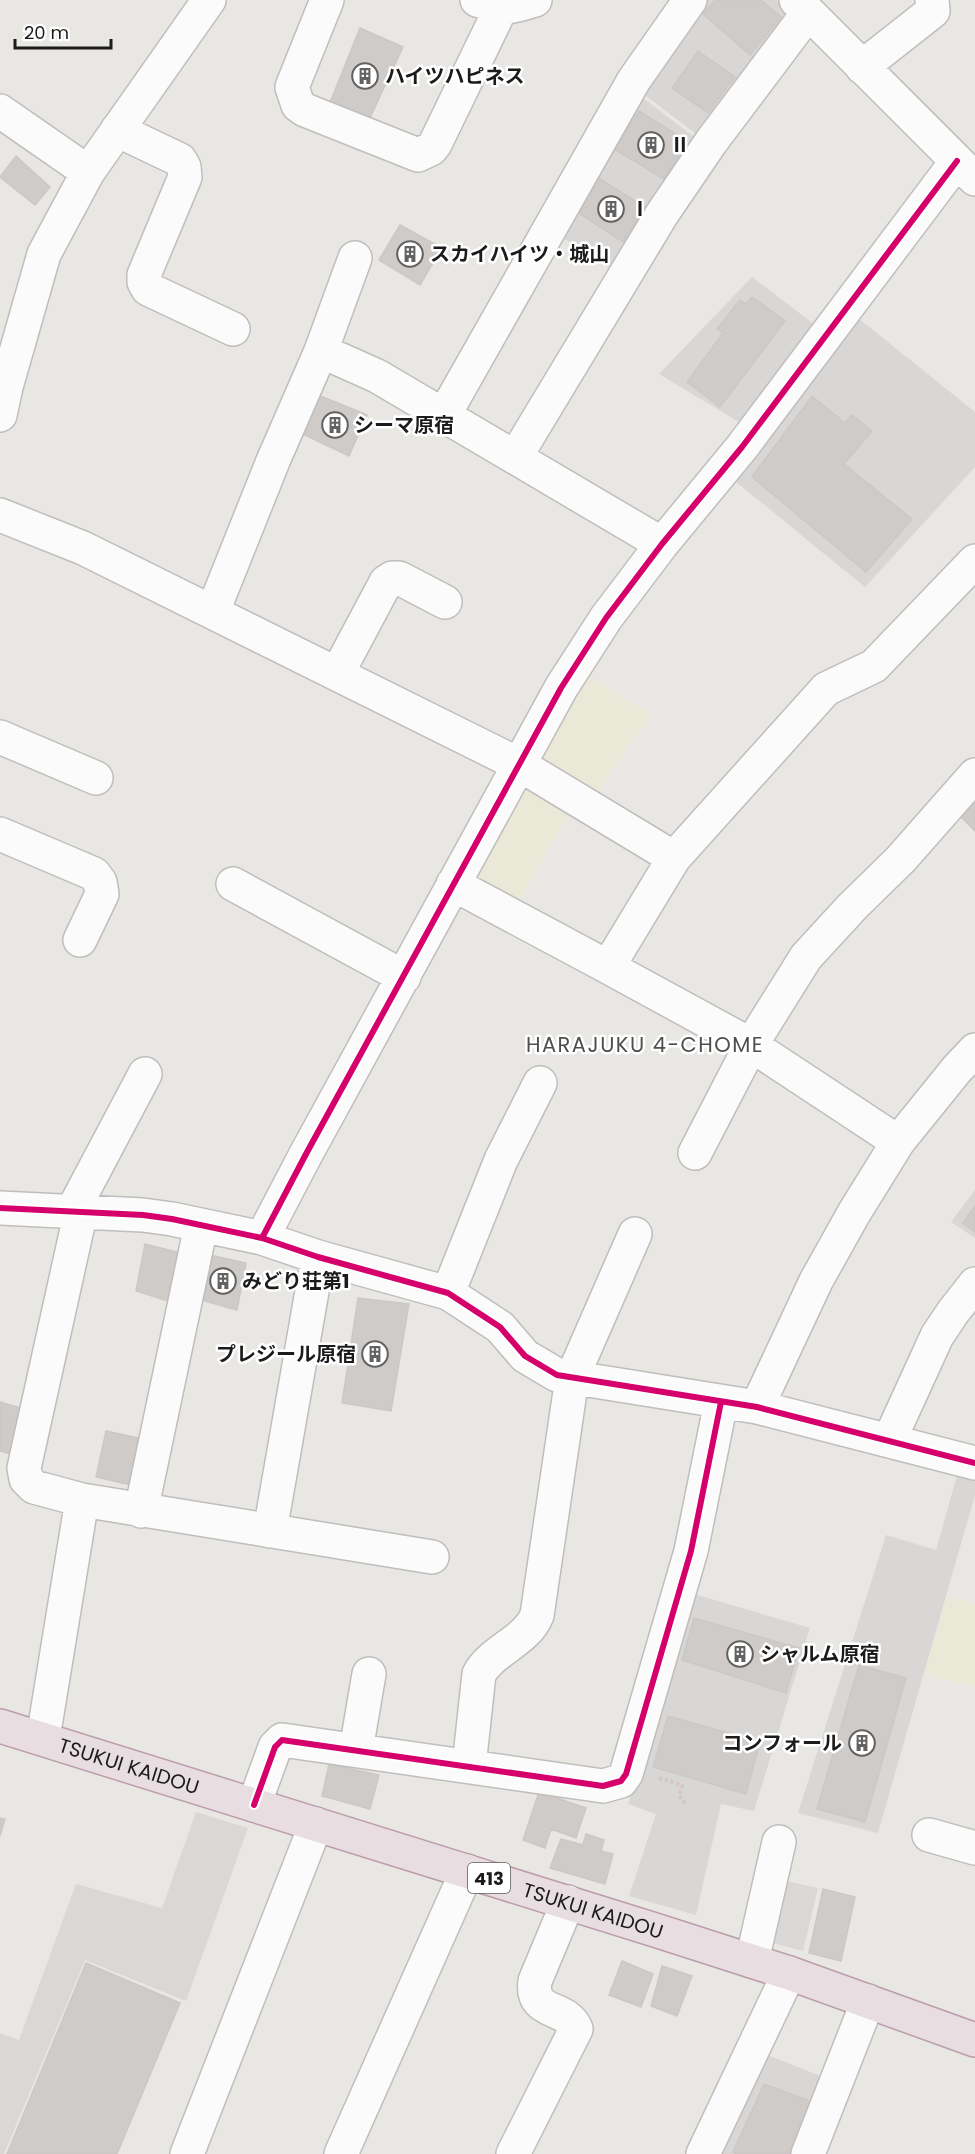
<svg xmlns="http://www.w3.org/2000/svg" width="975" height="2154" font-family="Poppins,'Noto Sans JP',sans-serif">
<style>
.residential{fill:#d8d7d5}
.farmland{fill:#eae8d7}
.parking{fill:#d9d8d7}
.building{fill:#cecbc9;stroke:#ccc8c6;stroke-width:1.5}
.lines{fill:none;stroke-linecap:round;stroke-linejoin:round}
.minor-casing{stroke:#bfbebc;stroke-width:36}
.highway-casing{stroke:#bc9dab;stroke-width:36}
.path{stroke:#d5c6c6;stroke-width:4;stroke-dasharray:3 3;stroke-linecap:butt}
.minor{stroke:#fcfbfb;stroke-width:33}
.highway{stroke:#e8dee1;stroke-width:33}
.cycleway-casing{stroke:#fff;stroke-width:10}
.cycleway{stroke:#d6006c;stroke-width:6}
.labels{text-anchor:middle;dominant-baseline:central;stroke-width:5;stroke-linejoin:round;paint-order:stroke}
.shield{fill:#fff;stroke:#5f5f5f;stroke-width:1.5}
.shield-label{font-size:18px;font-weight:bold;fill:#1b1b1b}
.poi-label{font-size:20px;font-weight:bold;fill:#1b1b1b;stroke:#fff;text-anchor:start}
.street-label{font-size:20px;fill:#1b1b1b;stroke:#fff}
.neighbourhood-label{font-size:21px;letter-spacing:1.5px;fill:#4e4e4e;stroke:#fff}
</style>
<rect width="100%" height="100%" fill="#e9e7e4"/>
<path class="residential" d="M 704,0 L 777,0 L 787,10 L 789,21 L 700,137 L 641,92 Z
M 639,95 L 697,139 L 613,270 L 560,236 Z
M 752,277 L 819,328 L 744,425 L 659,374 Z
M 858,318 L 975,412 L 975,467 L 865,587 L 730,477 Z
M 975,1190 L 975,1238 L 951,1222 Z
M 958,1472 L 975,1476 L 975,1495 L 878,1833 L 798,1813 L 886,1535 L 936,1550 Z
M 691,1593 L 810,1628 L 754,1811 L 721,1804 L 696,1915 L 629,1896 L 656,1814 L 628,1804 Z
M 765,2054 L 828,2079 L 798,2154 L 717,2154 Z"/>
<path class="farmland" d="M 586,674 L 651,715 L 594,797 L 545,765 L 539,753 Z
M 532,784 L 572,808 L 515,908 L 483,889 L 475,866 L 516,790 Z
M 947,1596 L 975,1603 L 975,1687 L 924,1675 Z"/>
<path class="parking" d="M 196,1812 L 248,1828 L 186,2001 L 85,1960 L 4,2154 L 0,2154 L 0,2033 L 19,2040 L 76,1884 L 162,1908 Z
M 782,1880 L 818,1888 L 803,1951 L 769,1942 Z"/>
<path class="building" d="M 715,0 L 761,0 L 781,17 L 750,55 L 703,14 Z
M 360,28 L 403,47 L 368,122 L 329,105 Z
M 698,51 L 735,77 L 708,113 L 672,88 Z
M 639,111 L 687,141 L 664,179 L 614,149 Z
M 16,156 L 50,187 L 35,205 L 0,177 Z
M 598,178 L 645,207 L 623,242 L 577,212 Z
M 400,225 L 442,248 L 420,285 L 379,260 Z
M 752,297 L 785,321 L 720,407 L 687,382 L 723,333 L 717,329 L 740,300 L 746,304 Z
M 318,395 L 367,415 L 349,456 L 303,434 Z
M 812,396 L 845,423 L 852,415 L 872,431 L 844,464 L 912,519 L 866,572 L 752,477 Z
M 975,799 L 975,831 L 960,816 Z
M 975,1206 L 975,1232 L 963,1223 Z
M 145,1244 L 181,1253 L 168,1301 L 136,1291 Z
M 210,1255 L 246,1263 L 237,1310 L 201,1300 Z
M 358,1298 L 409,1304 L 391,1411 L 342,1403 Z
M 0,1402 L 21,1408 L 11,1454 L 0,1451 Z
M 106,1431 L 139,1438 L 131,1485 L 96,1477 Z
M 694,1618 L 799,1648 L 786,1693 L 682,1660 Z
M 859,1665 L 906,1678 L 865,1822 L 817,1809 Z
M 668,1716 L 760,1742 L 746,1794 L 653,1767 Z
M 329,1764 L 379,1775 L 370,1809 L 322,1796 Z
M 539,1792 L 586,1808 L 576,1838 L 551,1829 L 545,1848 L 523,1840 Z
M 0,1818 L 5,1819 L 0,1836 Z
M 586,1834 L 604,1840 L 601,1851 L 613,1854 L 605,1884 L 550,1868 L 561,1839 L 583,1845 Z
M 823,1889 L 855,1897 L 841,1961 L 809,1953 Z
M 622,1961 L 653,1974 L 641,2007 L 609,1995 Z
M 86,1963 L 180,2003 L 117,2154 L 7,2154 Z
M 662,1966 L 692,1976 L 677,2016 L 651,2006 Z
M 764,2084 L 813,2102 L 792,2154 L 739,2154 L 733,2152 Z"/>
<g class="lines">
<g class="minor-casing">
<path id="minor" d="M 327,0 L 292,87 L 298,105 L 305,110 L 418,155 L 431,149 L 435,144 L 501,8
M 477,0 C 505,9 506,9 535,0
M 796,0 L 975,179
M 862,67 L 933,11 L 932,0
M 0,111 L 88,172
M 117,130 L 180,160 L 184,167 L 185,177 L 144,275 L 144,282 L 148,289 L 233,329
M 321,351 L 355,258
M 0,415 L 6,387 L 44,254 L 88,172 L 209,0
M 444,415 L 634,80 L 690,0
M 516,456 L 662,214 L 711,142 L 808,13
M 0,515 L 83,548 L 520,765 L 674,858 L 608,967 L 453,884
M 213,611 L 273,461 L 321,351 L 377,376 L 662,544
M 337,674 L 386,582 L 392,578 L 399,578 L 445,602
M 0,737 L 96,778
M 0,834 L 94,874 L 100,882 L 102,894 L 80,940
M 674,858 L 826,689 L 874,666 L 975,561
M 233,884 L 404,977
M 608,967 L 751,1045 L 898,1142
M 695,1153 L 751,1045 L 806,957 L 852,907 L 901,859 L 975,775
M 0,1208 L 143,1215 L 172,1219 L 262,1238 L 318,1257 L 448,1293 L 500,1327 L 525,1356 L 557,1375 L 757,1407 L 975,1463
M 73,1210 L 145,1074
M 81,1211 L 24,1468 L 26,1479 L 34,1487 L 82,1500 L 432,1557
M 262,1238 L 306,1154 L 561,688 L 606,618 L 662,544 L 742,447 L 957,161
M 448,1293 L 501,1160 L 540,1083
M 757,1407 L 816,1281 L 854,1213 L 898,1142 L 957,1069 L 975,1050
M 889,1441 L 937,1336 L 953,1312 L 975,1284
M 141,1511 L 201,1226
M 270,1531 L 318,1257
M 43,1738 L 82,1500
M 356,1750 L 369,1674
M 469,1766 L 479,1674 C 492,1650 527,1641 537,1615 L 572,1378 L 635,1234
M 254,1805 L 275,1747 L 282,1740 L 603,1786 L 621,1781 L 626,1774 L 691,1551 L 721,1402
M 929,1835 L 975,1848
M 752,1961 L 779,1842
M 187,2154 L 316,1824
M 341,2154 L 467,1871
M 513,2154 L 576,2029 C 566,2004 530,2016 535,1981 L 568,1902
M 703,2154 L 789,1973
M 808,2154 L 868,2001"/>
</g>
<g class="highway-casing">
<g id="highway">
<path id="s1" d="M 0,1726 L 655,1930 L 789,1973 L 975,2040"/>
</g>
</g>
<path class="path" d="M 659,1778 L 682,1785 L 679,1796 L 687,1805"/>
<use href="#minor" class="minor"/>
<use href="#highway" class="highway"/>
<g class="cycleway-casing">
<path id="cycleway" d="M 0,1208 L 143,1215 L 172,1219 L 262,1238 L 318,1257 L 448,1293 L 500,1327 L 525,1356 L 557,1375 L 757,1407 L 975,1463
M 262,1238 L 306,1154 L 561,688 L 606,618 L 662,544 L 742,447 L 957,161
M 254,1805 L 275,1747 L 282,1740 L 603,1786 L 621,1781 L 626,1774 L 691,1551 L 721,1402"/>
</g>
<use href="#cycleway" class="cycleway"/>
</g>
<defs>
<g id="building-ring" transform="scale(1.35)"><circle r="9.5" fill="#fff" stroke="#636261" stroke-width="1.5"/><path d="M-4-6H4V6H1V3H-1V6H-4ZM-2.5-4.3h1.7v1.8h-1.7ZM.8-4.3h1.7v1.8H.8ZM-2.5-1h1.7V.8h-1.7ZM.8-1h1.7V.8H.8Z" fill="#636261"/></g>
</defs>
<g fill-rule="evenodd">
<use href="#building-ring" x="365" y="76"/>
<use href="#building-ring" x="651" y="145"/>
<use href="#building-ring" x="611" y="209"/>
<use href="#building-ring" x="410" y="254"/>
<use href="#building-ring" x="335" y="425"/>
<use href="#building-ring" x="223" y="1281"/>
<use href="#building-ring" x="375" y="1354"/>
<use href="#building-ring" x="740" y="1654"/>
<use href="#building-ring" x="862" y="1743"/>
</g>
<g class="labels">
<rect class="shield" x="468" y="1863" width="42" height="30" rx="4.5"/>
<g class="shield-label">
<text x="489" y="1878">413</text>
</g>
<g class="poi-label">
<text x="385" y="76">ハイツハピネス</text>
<text x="670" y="145">Ⅱ</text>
<text x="630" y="209">Ⅰ</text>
<text x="430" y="254">スカイハイツ・城山</text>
<text x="354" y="425">シーマ原宿</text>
<text x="242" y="1281">みどり荘第1</text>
<text x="356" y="1354" text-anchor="end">プレジール原宿</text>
<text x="760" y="1654">シャルム原宿</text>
<text x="842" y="1743" text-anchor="end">コンフォール</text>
</g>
<g class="street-label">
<text stroke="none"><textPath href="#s1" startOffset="135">TSUKUI KAIDOU</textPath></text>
<text stroke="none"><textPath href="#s1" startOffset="621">TSUKUI KAIDOU</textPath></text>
</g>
<g class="neighbourhood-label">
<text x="645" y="1044">HARAJUKU 4-CHOME</text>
</g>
</g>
<path d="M15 39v9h96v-9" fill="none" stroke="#1b1b1b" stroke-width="3"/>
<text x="24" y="39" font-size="18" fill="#1b1b1b" stroke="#ffffff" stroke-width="4.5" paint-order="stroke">20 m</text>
</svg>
